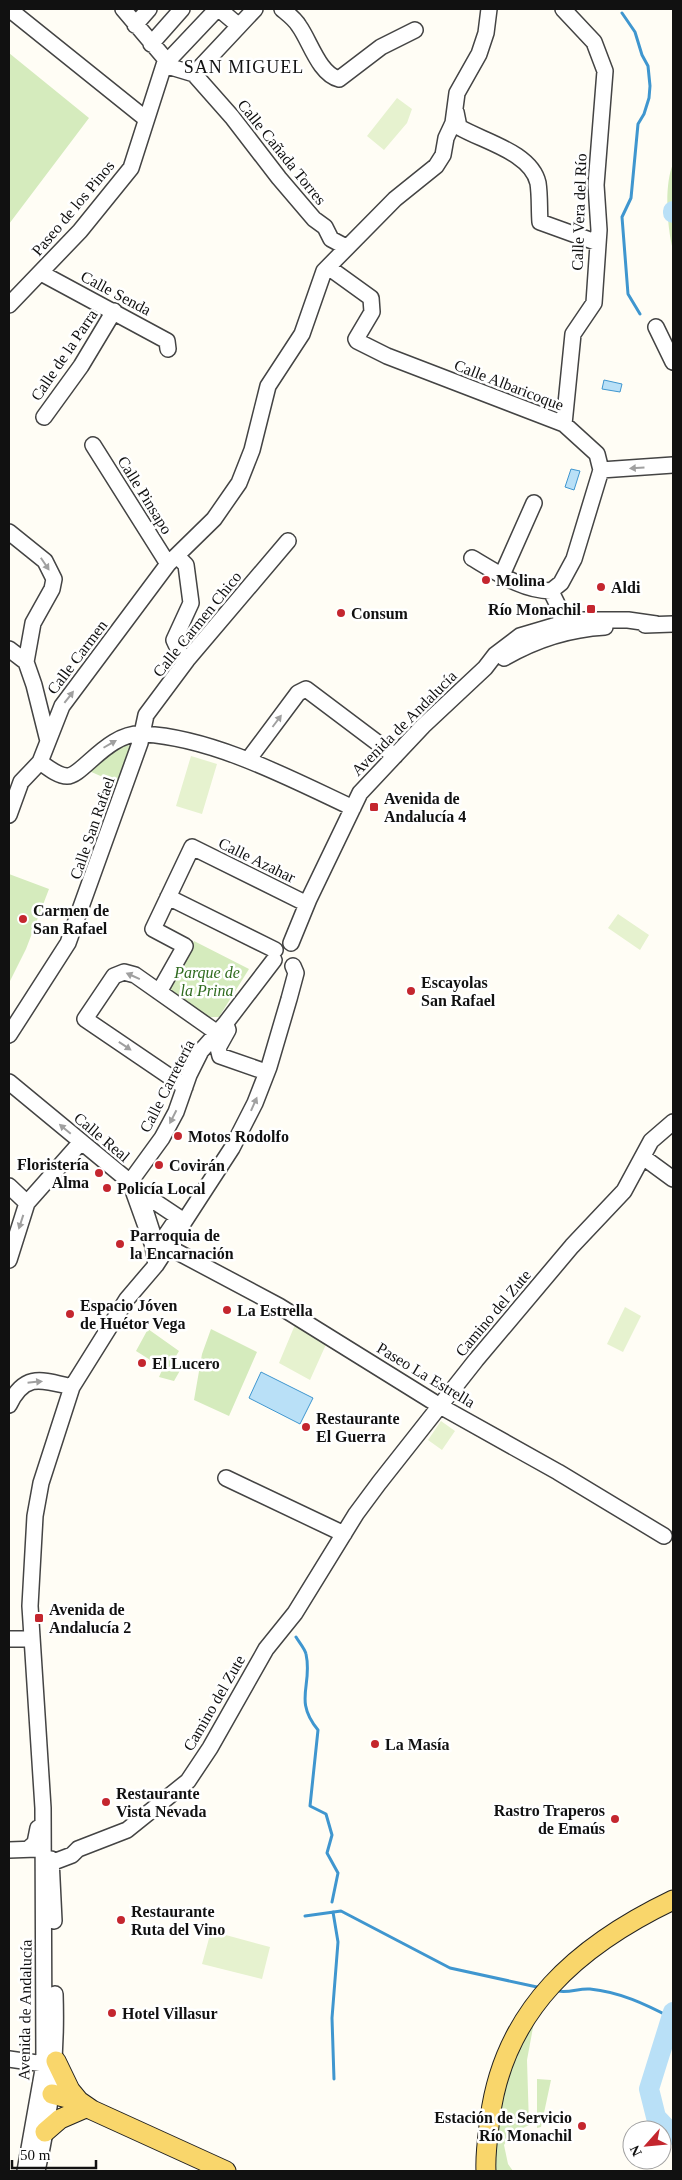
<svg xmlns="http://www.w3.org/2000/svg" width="682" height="2180" font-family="Georgia,serif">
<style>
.green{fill:#d5ebbd}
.pitch{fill:#e6f2cf}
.water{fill:#b9e0f7;stroke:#3f96cf}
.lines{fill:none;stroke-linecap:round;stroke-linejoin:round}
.stream{stroke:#3f96cf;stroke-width:3}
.river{stroke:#b9e0f7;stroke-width:20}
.minor-casing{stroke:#444;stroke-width:18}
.major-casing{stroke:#222;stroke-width:21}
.minor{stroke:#fff;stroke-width:15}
.major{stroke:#f9d66b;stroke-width:19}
.oneway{fill:#a0a0a0}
.poi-dot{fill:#c4262e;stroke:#fff;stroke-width:2}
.labels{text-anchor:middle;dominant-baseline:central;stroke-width:5;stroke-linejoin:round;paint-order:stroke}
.street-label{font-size:16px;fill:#111;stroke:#fff}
.poi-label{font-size:16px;font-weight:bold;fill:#111;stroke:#fff;text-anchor:start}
.park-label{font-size:16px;font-style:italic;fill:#2f6b1f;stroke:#fff}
.neighbourhood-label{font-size:18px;letter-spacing:1px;fill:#111;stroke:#fff}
</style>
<rect width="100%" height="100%" fill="#fffdf5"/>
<path class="green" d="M 9,53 L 89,118 L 9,224 Z
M 673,164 L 673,250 C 667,227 664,185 673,164 Z
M 133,745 L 119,784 L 89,771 L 119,746 Z
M 9,874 L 49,889 L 26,949 L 9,983 Z
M 194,941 L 249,969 L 219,1017 L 208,1017 L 167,990 Z
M 148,1329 L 179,1351 L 173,1361 L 182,1367 L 174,1381 L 159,1377 L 163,1368 L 136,1351 Z
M 211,1329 L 257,1352 L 229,1416 L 194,1400 L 202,1354 Z
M 534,2022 L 527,2060 L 529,2125 L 511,2134 L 504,2145 L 508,2164 L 513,2171 L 495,2171 L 497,2108 L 512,2061 Z
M 537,2079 L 551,2080 L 541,2127 L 537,2128 Z"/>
<path class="pitch" d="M 397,98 L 412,109 L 407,123 L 384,150 L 367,136 Z
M 191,756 L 217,764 L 202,814 L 176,806 Z
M 618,914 L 649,935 L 640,950 L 608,928 Z
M 625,1307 L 641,1316 L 623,1352 L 607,1344 Z
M 297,1320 L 328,1340 L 310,1380 L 279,1363 Z
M 441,1421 L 455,1431 L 442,1450 L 428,1440 Z
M 211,1931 L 270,1947 L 262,1979 L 202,1964 Z"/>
<path class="water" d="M 604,380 L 622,384 L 620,392 L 602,389 Z
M 571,469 L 580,471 L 574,490 L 565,487 Z
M 261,1372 L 313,1398 L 300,1424 L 249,1398 Z"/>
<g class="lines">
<path class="stream" d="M 622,13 L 635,32 L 642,55 L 648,66 L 650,86 L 649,98 L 644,114 L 638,124 L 631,198 L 622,217 L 628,294 L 640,314
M 296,1637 C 299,1642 305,1649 306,1654 C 313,1685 293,1700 318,1730 L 310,1806 L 326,1814 L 332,1835 L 327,1853 L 338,1873 L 332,1902
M 333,1912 L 338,1942 L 332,2018 L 334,2079
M 305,1916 L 341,1911 L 450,1968 L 537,1987
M 558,1991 C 570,1993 579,1988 590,1989 C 620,1992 645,2004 672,2018"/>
<path class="river" d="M 673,211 L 673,213
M 673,2012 L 649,2089 L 656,2117 L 673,2135"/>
<g class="minor-casing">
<path id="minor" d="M 9,9 L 146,119
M 123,9 L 167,61
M 219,9 L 239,26
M 282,9 C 288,14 295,19 299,26 C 310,41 319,74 339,79 L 381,47 L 415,30
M 563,9 L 594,42 L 605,71 L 596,185 L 599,230 L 594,303 L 573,334 L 564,424
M 135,25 L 149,9
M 151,44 L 182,9
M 164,65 L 194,74 L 255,9
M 194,74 L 232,117 L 279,178 L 314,219 L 325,227 L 331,239 L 346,247
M 456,112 L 459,127 C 482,141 531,152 538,183 C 540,196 539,210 540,222 L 598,243
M 328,267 L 371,298 L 372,312 L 356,339 L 357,341 L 387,356 L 564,424 L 597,454 L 601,470 L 574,559 L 561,583 L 551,591
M 41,273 L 167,341 L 168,349
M 9,305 L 80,231 L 131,168 L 164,65 L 217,9
M 656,327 L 673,362
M 44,417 L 81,366 L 114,311
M 93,445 L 168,564
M 601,470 L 673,465
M 9,532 L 45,561 L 54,579 L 52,589 L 33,623 L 26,662
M 177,556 L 186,565 L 191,603 L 174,640 L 180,653 L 187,660
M 472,558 C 498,573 521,590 551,591
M 502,575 L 534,503
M 551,591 C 557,606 568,616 555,629
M 645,625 L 673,624
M 9,649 L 26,662 L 34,685 L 48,741
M 504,658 C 535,640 568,629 605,627
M 248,760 L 298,693 L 306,689 L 395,756
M 40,762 C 47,767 58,776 67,776 C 82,777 108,731 144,734 C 214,738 291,779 353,808
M 9,815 L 21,782 L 40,762 L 62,706 L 168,564 L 214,519 L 239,483 L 252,450 L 268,386 L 302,334 L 324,271 L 395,199 L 436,166 L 443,155 L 446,138 L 453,123 L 457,93 L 479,54 L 486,33 L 489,9
M 168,897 L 275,950
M 291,943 L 309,899 L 360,793 L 423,726 L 485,668 L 495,655 L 520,636 L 574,620 L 628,620 L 656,624
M 159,992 L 185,946 L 153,929 L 192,847 L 307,904
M 227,1027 L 228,1030 L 218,1048 L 220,1056 L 266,1072
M 9,1035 L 68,943 L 140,743 L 146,715 L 187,660 L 288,541
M 9,1082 L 130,1182 L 153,1246 L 156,1265
M 185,1087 L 85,1019 L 114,976 L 124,972 L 135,975 L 216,1032
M 643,1157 L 673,1179
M 130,1182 L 162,1138 L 176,1112 L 189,1075 L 201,1051 L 225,1024 L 274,960
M 9,1186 L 27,1203
M 139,1191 L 178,1217 L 159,1245 L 156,1244 Z
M 168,1247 L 279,1306 L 440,1406 L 558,1472 L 664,1536
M 9,1260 L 27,1203 L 81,1142
M 9,1405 C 25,1372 42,1380 72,1387
M 226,1478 L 344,1534
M 9,1639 L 31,1639
M 28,1849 L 35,1843 L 38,1828
M 9,1850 L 37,1849
M 51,1859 L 54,1921
M 51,1863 L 72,1855 L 78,1849 L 127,1830 L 188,1781 L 210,1748 L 266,1649 L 295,1613 L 356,1514 L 379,1483 L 476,1360 L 572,1246 L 624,1191 L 651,1141 L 673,1122
M 9,2059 L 44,2064
M 25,2171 L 44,2064 L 43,1808 L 30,1606 L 35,1516 L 41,1483 L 72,1387 L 127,1299 L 156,1265 L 232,1148 L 255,1103 L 269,1067 L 289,999 L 296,973 L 293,966
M 37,2171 C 51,2110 57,2057 55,1994"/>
</g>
<g class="major-casing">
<path id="major" d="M 56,2061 L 70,2090 L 79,2101
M 52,2094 L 79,2101 L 92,2110 L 226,2171
M 45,2132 L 60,2119 L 83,2109
M 486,2171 C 485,2154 488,2135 490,2118 C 504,2009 579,1945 673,1900"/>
</g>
<use href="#minor" class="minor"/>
<use href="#major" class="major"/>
</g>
<defs><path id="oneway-solid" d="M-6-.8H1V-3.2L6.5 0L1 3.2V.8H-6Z" transform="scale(1.25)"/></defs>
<g class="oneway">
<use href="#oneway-solid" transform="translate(637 468) rotate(177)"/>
<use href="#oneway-solid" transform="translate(45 564) rotate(56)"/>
<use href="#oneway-solid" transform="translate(69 697) rotate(-52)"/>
<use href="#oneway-solid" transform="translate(277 721) rotate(-53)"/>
<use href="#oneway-solid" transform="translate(110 744) rotate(-30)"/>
<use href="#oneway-solid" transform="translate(133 976) rotate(-156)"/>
<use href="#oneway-solid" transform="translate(125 1046) rotate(34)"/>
<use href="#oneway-solid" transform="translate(254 1104) rotate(-66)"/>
<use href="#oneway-solid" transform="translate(173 1117) rotate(117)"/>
<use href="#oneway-solid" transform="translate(65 1129) rotate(-140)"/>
<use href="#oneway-solid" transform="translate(21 1222) rotate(108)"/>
<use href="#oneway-solid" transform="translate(35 1382) rotate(-6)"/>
</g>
<g class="poi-dot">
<circle cx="486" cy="580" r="5"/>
<circle cx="601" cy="587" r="5"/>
<rect x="586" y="604" width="10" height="10" rx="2.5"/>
<circle cx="341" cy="613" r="5"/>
<rect x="369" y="802" width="10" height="10" rx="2.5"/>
<circle cx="23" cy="919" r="5"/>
<circle cx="411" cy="991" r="5"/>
<circle cx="178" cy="1136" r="5"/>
<circle cx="159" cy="1165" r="5"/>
<circle cx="99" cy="1173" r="5"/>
<circle cx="107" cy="1188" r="5"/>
<circle cx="120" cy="1244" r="5"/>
<circle cx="227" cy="1310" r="5"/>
<circle cx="70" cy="1314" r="5"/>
<circle cx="142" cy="1363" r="5"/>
<circle cx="306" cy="1427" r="5"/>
<rect x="34" y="1613" width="10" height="10" rx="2.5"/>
<circle cx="375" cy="1744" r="5"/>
<circle cx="106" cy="1802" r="5"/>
<circle cx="615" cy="1819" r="5"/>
<circle cx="121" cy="1920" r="5"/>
<circle cx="112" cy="2013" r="5"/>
<circle cx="582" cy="2126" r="5"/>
</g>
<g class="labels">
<g class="street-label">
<text transform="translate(282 152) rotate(51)">Calle Cañada Torres</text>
<text transform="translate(73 208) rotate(-50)">Paseo de los Pinos</text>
<text transform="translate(579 212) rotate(-88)">Calle Vera del Río</text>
<text transform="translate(116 293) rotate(28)">Calle Senda</text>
<text transform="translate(64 355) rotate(-56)">Calle de la Parra</text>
<text transform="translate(509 385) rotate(21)">Calle Albaricoque</text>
<text transform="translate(145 495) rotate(58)">Calle Pinsapo</text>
<text transform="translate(197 624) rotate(-51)">Calle Carmen Chico</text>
<text transform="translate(77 657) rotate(-53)">Calle Carmen</text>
<text transform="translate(404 723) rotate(-45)">Avenida de Andalucía</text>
<text transform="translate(92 828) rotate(-71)">Calle San Rafael</text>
<text transform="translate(257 860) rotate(26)">Calle Azahar</text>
<text transform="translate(167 1086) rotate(-63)">Calle Carretería</text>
<text transform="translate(102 1137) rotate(40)">Calle Real</text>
<text transform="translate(493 1313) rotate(-50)">Camino del Zute</text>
<text transform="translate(426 1375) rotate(31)">Paseo La Estrella</text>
<text transform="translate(214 1703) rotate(-60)">Camino del Zute</text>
<text transform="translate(25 2010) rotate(-89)">Avenida de Andalucía</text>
</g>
<g class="poi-label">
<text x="496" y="580">Molina</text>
<text x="611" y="587">Aldi</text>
<text x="581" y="609" text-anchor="end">Río Monachil</text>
<text x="351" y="613">Consum</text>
<text x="384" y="798">Avenida de<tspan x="384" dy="18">Andalucía 4</tspan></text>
<text x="33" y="910">Carmen de<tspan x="33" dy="18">San Rafael</tspan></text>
<text x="421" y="982">Escayolas<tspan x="421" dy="18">San Rafael</tspan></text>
<text x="188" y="1136">Motos Rodolfo</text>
<text x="89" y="1164" text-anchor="end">Floristería<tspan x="89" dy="18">Alma</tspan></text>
<text x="169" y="1165">Covirán</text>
<text x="117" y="1188">Policía Local</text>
<text x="130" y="1235">Parroquia de<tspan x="130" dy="18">la Encarnación</tspan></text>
<text x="80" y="1305">Espacio Jóven<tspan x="80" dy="18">de Huétor Vega</tspan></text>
<text x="237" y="1310">La Estrella</text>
<text x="152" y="1363">El Lucero</text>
<text x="316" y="1418">Restaurante<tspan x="316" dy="18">El Guerra</tspan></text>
<text x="49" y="1609">Avenida de<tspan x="49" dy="18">Andalucía 2</tspan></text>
<text x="385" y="1744">La Masía</text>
<text x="116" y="1793">Restaurante<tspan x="116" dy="18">Vista Nevada</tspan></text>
<text x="605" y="1810" text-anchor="end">Rastro Traperos<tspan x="605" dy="18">de Emaús</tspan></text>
<text x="131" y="1911">Restaurante<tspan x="131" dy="18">Ruta del Vino</tspan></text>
<text x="122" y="2013">Hotel Villasur</text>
<text x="572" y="2117" text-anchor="end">Estación de Servicio<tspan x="572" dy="18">Río Monachil</tspan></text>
</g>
<g class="park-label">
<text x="207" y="972">Parque de<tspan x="207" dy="18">la Prina</tspan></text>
</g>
<g class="neighbourhood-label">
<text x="244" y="67">SAN MIGUEL</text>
</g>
</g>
<rect width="682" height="2180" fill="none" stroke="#111111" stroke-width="20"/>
<g transform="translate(647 2145) rotate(243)"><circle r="24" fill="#ffffff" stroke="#a0a0a0"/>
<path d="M0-4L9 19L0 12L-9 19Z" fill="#c4262e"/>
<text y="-8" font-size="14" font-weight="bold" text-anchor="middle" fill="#111111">N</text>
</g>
<path d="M12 2160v8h84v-8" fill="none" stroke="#111111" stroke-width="2.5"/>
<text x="20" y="2160" font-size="15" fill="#111111" stroke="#ffffff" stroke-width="4" paint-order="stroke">50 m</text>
</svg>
